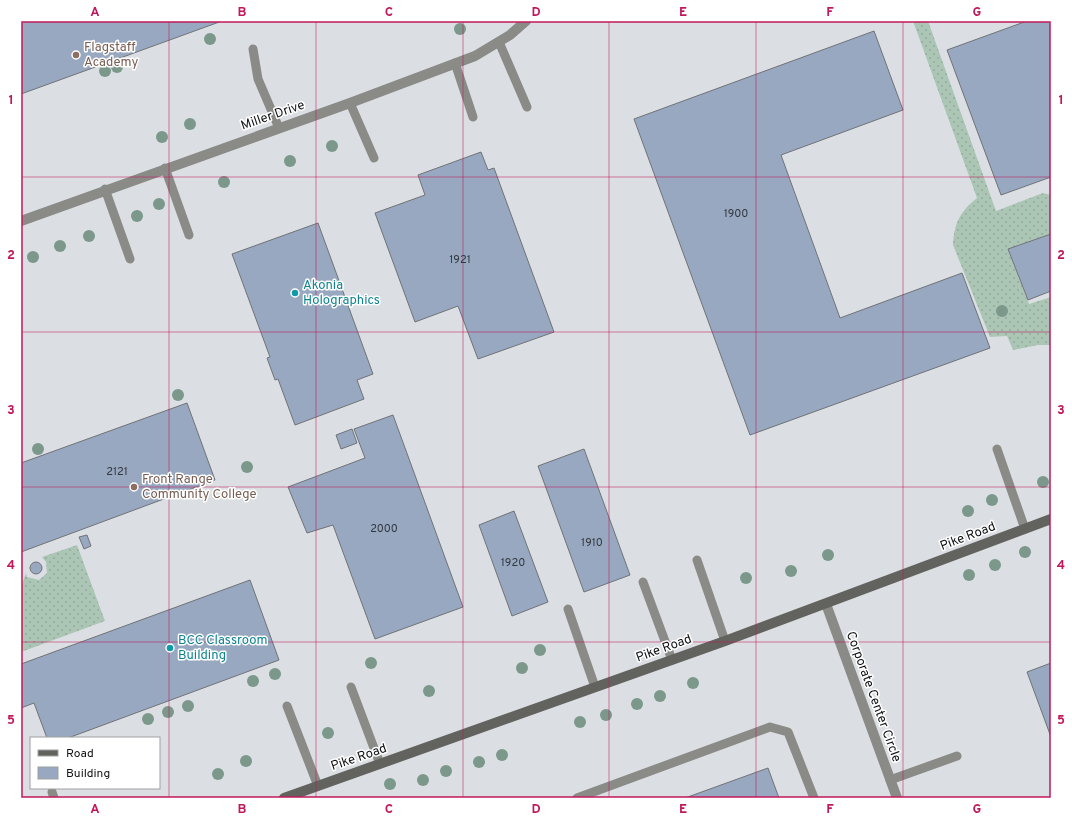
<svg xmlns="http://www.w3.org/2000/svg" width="1072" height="819" font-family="Overpass,sans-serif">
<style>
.grass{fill:url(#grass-dots)}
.building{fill:#97a8c0;stroke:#707377}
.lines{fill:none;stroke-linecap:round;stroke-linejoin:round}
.service{stroke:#8a8a87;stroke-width:9}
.minor{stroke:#8a8a87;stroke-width:10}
.secondary{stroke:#62625e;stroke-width:10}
.tree{fill:#7b988b}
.grid{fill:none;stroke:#c2185b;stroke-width:1;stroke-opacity:0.55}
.education-dot{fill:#8d6e63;stroke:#fff;stroke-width:1.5}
.culture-dot{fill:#0f9aa8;stroke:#fff;stroke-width:1.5}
.labels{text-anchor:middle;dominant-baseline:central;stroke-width:3;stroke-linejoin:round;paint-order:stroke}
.number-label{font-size:11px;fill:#32383f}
.education-label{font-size:13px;fill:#785e54;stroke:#fff;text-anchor:start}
.street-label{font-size:13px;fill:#111214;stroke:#fff}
.culture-label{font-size:13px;fill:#0d838f;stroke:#fff;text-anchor:start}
.neatline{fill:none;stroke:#c2185b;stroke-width:1.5}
.grid-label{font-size:13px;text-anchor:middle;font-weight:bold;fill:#c2185b}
</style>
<defs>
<pattern id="grass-dots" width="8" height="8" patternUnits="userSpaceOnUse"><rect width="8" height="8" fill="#acc6b6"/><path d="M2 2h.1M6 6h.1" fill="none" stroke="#93a99c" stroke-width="1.8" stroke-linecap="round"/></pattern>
</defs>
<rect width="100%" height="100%" fill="#dbdfe3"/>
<path class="grass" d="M 913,21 L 928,21 L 996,211 L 1043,193 L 1051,195 L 1051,234 L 1008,249 L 1029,304 L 1051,297 L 1051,345 L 1038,345 L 1013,350 L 1007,336 L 990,337 L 953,245 C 954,224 960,211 977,198 Z
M 77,545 L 105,621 L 21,652 L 21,587 L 26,573 L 27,577 L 39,580 L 47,573 L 46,562 L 42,557 Z"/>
<path class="building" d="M 21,21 L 222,21 L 21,94 Z
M 1027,21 L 1051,21 L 1051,177 L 1001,195 L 947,50 Z
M 874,31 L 903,110 L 781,155 L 840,318 L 962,273 L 990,348 L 750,435 L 634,119 Z
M 481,152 L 488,170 L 494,168 L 554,332 L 478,359 L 458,306 L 415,322 L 375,213 L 425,195 L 418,175 Z
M 318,223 L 373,374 L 357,380 L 364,399 L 295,425 L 278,379 L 275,380 L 267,358 L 270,357 L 232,254 Z
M 1051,234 L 1051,291 L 1028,300 L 1008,249 Z
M 187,403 L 215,480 L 21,552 L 21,463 Z
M 393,415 L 463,607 L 375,639 L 333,525 L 307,533 L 288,487 L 365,458 L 354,429 Z
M 352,429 L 357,443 L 341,449 L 336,435 Z
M 584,449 L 630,575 L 584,592 L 538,466 Z
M 514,511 L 548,602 L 512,616 L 479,525 Z
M 87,535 L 91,546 L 84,549 L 79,537 Z
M30 568a6 6 0 1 1 12 0a6 6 0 1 1-12 0Z
M 250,580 L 279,660 L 68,738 L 47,738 L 34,703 L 21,708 L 21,664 Z
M 1051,663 L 1051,737 L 1027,672 Z
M 768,768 L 779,798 L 685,798 Z"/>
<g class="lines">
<path class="service" d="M 499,42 L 527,107
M 253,49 L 258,79 L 279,128
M 455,63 L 473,117
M 350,103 L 374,158
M 165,168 L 189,235
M 105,189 L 130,259
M 997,449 L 1025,529
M 697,560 L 725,641
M 643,582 L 672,660
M 568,609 L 595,687
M 351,687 L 380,764
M 287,706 L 318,786
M 890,780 L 957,756
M 52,792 L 54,798
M 577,798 L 770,727 L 788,732 L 814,798"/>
<path class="minor" d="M 21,221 L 350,103 L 475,56 L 510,35 L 526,21
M 826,604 L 897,798"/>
<path class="secondary" d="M 284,798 L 725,641 L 1051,519"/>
</g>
<g class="tree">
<circle cx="460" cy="29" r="6"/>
<circle cx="210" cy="39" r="6"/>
<circle cx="117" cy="67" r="6"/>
<circle cx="105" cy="71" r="6"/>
<circle cx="190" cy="124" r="6"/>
<circle cx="162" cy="137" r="6"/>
<circle cx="332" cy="146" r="6"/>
<circle cx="290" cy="161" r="6"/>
<circle cx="224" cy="182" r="6"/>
<circle cx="159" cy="204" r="6"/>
<circle cx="137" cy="216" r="6"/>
<circle cx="89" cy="236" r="6"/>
<circle cx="60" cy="246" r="6"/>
<circle cx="33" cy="257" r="6"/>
<circle cx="1002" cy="311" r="6"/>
<circle cx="178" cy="395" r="6"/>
<circle cx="38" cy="449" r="6"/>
<circle cx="247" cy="467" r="6"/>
<circle cx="1043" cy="482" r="6"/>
<circle cx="992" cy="500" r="6"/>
<circle cx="968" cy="511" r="6"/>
<circle cx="1025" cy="552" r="6"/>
<circle cx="828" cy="555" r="6"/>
<circle cx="995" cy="565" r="6"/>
<circle cx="791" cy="571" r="6"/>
<circle cx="969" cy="575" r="6"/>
<circle cx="746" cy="578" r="6"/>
<circle cx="540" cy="650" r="6"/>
<circle cx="371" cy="663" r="6"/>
<circle cx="522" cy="668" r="6"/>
<circle cx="275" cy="674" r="6"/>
<circle cx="253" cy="681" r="6"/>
<circle cx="693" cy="683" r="6"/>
<circle cx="429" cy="691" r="6"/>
<circle cx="660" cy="696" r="6"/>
<circle cx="637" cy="704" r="6"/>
<circle cx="188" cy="706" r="6"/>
<circle cx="168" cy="712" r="6"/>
<circle cx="606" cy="715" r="6"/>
<circle cx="148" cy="719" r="6"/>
<circle cx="580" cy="722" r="6"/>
<circle cx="328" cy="733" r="6"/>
<circle cx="502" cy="755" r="6"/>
<circle cx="246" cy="761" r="6"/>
<circle cx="479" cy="762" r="6"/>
<circle cx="446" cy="771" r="6"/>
<circle cx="218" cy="774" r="6"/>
<circle cx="423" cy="780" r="6"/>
<circle cx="390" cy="784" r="6"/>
</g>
<path class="grid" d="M 169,21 L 169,798M 316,21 L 316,798M 463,21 L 463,798M 609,21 L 609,798M 756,21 L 756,798M 903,21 L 903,798M 21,177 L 1051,177M 21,332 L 1051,332M 21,487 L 1051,487M 21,642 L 1051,642"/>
<g class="education-dot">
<circle cx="76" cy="55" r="4"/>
<circle cx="134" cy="487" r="4"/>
</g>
<g class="culture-dot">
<circle cx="295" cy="293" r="4"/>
<circle cx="170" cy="648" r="4"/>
</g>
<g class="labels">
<g class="number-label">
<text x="736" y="214">1900</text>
<text x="460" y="260">1921</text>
<text x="117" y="472">2121</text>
<text x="384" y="529">2000</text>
<text x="592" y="543">1910</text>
<text x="513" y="563">1920</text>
</g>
<g class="education-label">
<text x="84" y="48">Flagstaff<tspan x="84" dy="15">Academy</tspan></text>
<text x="142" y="480">Front Range<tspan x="142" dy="15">Community College</tspan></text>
</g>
<g class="street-label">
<text transform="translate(273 116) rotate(-19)">Miller Drive</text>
<text transform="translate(968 537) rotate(-21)">Pike Road</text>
<text transform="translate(664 649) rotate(-20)">Pike Road</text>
<text transform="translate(873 697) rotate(70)">Corporate Center Circle</text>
<text transform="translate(359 758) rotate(-19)">Pike Road</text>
</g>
<g class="culture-label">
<text x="303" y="286">Akonia<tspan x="303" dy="15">Holographics</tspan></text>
<text x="178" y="641">BCC Classroom<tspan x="178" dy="15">Building</tspan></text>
</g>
</g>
<rect width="1072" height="819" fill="none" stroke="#ffffff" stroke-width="44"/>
<rect x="30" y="737" width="130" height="52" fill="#ffffff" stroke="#a0a0a1"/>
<rect x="38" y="750" width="20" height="6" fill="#62625e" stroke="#a0a0a1"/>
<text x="66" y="757" font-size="12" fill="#111214">Road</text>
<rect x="38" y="767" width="20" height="12" fill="#97a8c0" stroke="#a0a0a1"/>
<text x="66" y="777" font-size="12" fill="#111214">Building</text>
<rect x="22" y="22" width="1028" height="775" class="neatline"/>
<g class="grid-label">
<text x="95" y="16">A</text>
<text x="242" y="16">B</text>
<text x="389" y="16">C</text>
<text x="536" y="16">D</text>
<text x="683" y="16">E</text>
<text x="830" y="16">F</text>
<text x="977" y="16">G</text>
<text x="11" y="104">1</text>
<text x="1061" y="104">1</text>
<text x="11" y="259">2</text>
<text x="1061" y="259">2</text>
<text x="11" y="414">3</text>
<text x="1061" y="414">3</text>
<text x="11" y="569">4</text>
<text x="1061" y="569">4</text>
<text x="11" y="724">5</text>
<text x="1061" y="724">5</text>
<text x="95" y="813">A</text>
<text x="242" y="813">B</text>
<text x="389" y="813">C</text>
<text x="536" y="813">D</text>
<text x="683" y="813">E</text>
<text x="830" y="813">F</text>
<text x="977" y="813">G</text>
</g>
</svg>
